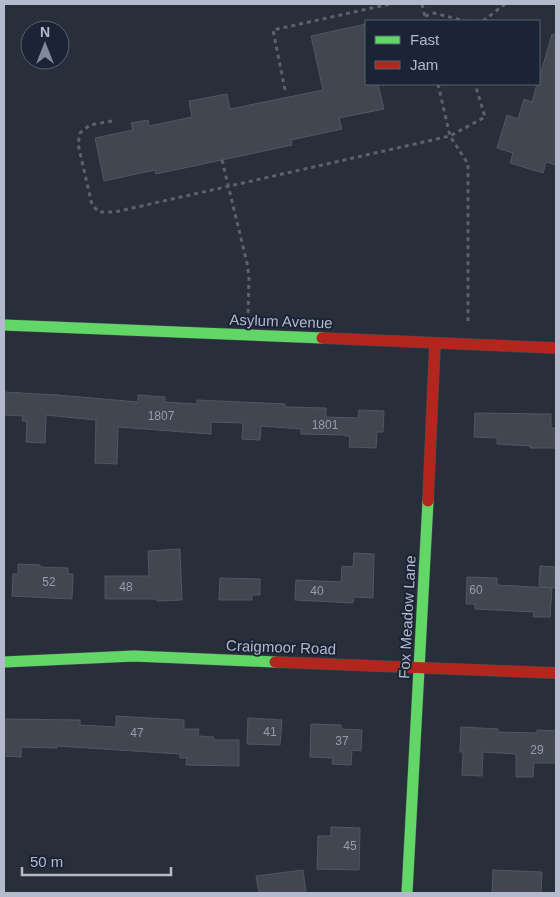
<svg xmlns="http://www.w3.org/2000/svg" width="560" height="897" font-family="Helvetica,sans-serif">
<style>
.building{fill:#414650;stroke:#515761}
.lines{fill:none;stroke-linecap:round;stroke-linejoin:round}
.fast-casing{stroke:#454a53;stroke-width:12}
.jam-casing{stroke:#454a53;stroke-width:12}
.path{stroke:#5c626a;stroke-width:3;stroke-dasharray:4 4;stroke-linecap:butt}
.fast{stroke:#63d668;stroke-width:11}
.jam{stroke:#b3261e;stroke-width:11}
.labels{text-anchor:middle;dominant-baseline:central;stroke-width:4;stroke-linejoin:round;paint-order:stroke}
.number-label{font-size:12px;fill:#969dac}
.street-label{font-size:15px;fill:#b2bacb;stroke:#1b2435}
</style>
<rect width="100%" height="100%" fill="#292f3a"/>
<path class="building" d="M 366,24 L 366,84 L 378,84 L 384,109 L 339,118 L 342,129 L 291,140 L 292,145 L 156,174 L 155,170 L 104,181 L 95,138 L 133,130 L 131,123 L 148,120 L 149,126 L 192,117 L 189,101 L 227,94 L 230,109 L 323,90 L 311,36 Z
M 552,34 L 556,35 L 556,165 L 546,162 L 543,173 L 510,163 L 513,153 L 497,148 L 507,115 L 518,119 L 524,99 L 532,102 L 537,84 L 539,84 L 539,79 Z
M 4,392 L 57,395 L 138,402 L 138,395 L 165,397 L 165,402 L 197,404 L 197,400 L 285,404 L 285,407 L 326,408 L 326,417 L 358,418 L 359,410 L 384,411 L 383,432 L 377,432 L 376,448 L 349,447 L 350,437 L 344,435 L 301,434 L 301,429 L 261,426 L 260,440 L 242,439 L 243,423 L 211,422 L 211,434 L 118,427 L 117,464 L 95,463 L 96,420 L 46,415 L 45,443 L 26,442 L 27,421 L 22,421 L 23,416 L 4,415 Z
M 475,413 L 551,414 L 551,428 L 556,428 L 556,448 L 530,448 L 530,446 L 497,444 L 497,438 L 474,437 Z
M 180,549 L 182,600 L 157,601 L 157,599 L 105,599 L 105,576 L 149,576 L 148,551 Z
M 354,553 L 374,554 L 373,598 L 354,597 L 353,603 L 295,600 L 296,580 L 341,582 L 342,566 L 353,567 Z
M 18,564 L 40,565 L 40,567 L 68,568 L 68,574 L 73,574 L 72,599 L 12,596 L 13,574 L 18,574 Z
M 540,566 L 556,567 L 555,588 L 539,586 Z
M 467,577 L 497,578 L 497,585 L 552,588 L 550,617 L 533,617 L 534,612 L 475,609 L 475,604 L 466,604 Z
M 220,578 L 260,579 L 260,595 L 252,595 L 252,600 L 219,600 Z
M 116,716 L 184,720 L 184,729 L 199,729 L 198,736 L 214,737 L 214,740 L 239,740 L 239,766 L 186,765 L 187,758 L 180,758 L 180,754 L 57,746 L 57,748 L 21,747 L 21,757 L 4,756 L 4,719 L 80,720 L 80,725 L 116,727 Z
M 248,718 L 282,720 L 280,745 L 247,744 Z
M 311,724 L 341,725 L 341,729 L 362,730 L 361,751 L 352,750 L 351,765 L 332,764 L 333,758 L 310,757 Z
M 461,727 L 498,729 L 498,732 L 537,733 L 537,730 L 556,731 L 556,763 L 534,763 L 533,777 L 516,777 L 516,754 L 483,752 L 482,776 L 462,775 L 463,752 L 460,752 Z
M 331,827 L 360,828 L 359,870 L 317,869 L 318,836 L 331,836 Z
M 303,870 L 306,893 L 259,893 L 256,876 Z
M 493,870 L 542,872 L 541,893 L 492,893 Z"/>
<g class="lines">
<g class="fast-casing">
<path id="fast" d="M 4,325 L 322,338
M 4,662 L 134,656 L 275,662
M 407,893 L 428,501"/>
</g>
<g class="jam-casing">
<path id="jam" d="M 322,338 L 556,348
M 428,501 L 435,343
M 275,662 L 556,673"/>
</g>
<path class="path" d="M 422,4 L 426,21
M 425,16 L 434,13 L 465,21
M 483,21 L 505,4
M 438,84 L 450,136 L 468,164 L 468,321
M 285,90 L 273,30 L 390,4
M 112,121 L 90,125 L 80,133 L 78,144 L 92,205 L 99,212 L 115,212 L 450,136 L 485,117 L 475,84
M 222,160 L 247,263 L 249,276 L 248,314"/>
<use href="#fast" class="fast"/>
<use href="#jam" class="jam"/>
</g>
<g class="labels">
<g class="number-label">
<text x="161" y="416">1807</text>
<text x="325" y="425">1801</text>
<text x="49" y="582">52</text>
<text x="126" y="587">48</text>
<text x="476" y="590">60</text>
<text x="317" y="591">40</text>
<text x="270" y="732">41</text>
<text x="137" y="733">47</text>
<text x="342" y="741">37</text>
<text x="537" y="750">29</text>
<text x="350" y="846">45</text>
</g>
<g class="street-label">
<text transform="translate(281 321) rotate(2)">Asylum Avenue</text>
<text transform="translate(407 617) rotate(-87)">Fox Meadow Lane</text>
<text transform="translate(281 647) rotate(2)">Craigmoor Road</text>
</g>
</g>
<rect width="560" height="897" fill="none" stroke="#b2bacb" stroke-width="10"/>
<rect x="365" y="20" width="175" height="65" fill="#1b2435" stroke="#576071"/>
<rect x="375" y="36" width="25" height="8" fill="#63d668" stroke="#576071"/>
<text x="410" y="45" font-size="15" fill="#b2bacb">Fast</text>
<rect x="375" y="61" width="25" height="8" fill="#b3261e" stroke="#576071"/>
<text x="410" y="70" font-size="15" fill="#b2bacb">Jam</text>
<g transform="translate(45 45)"><circle r="24" fill="#1b2435" stroke="#576071"/>
<path d="M0-4L9 19L0 12L-9 19Z" fill="#828998"/>
<text y="-8" font-size="14" font-weight="bold" text-anchor="middle" fill="#b2bacb">N</text>
</g>
<path d="M22 867v8h149v-8" fill="none" stroke="#b2bacb" stroke-width="2.5"/>
<text x="30" y="867" font-size="15" fill="#b2bacb" stroke="#1b2435" stroke-width="4" paint-order="stroke">50 m</text>
</svg>
